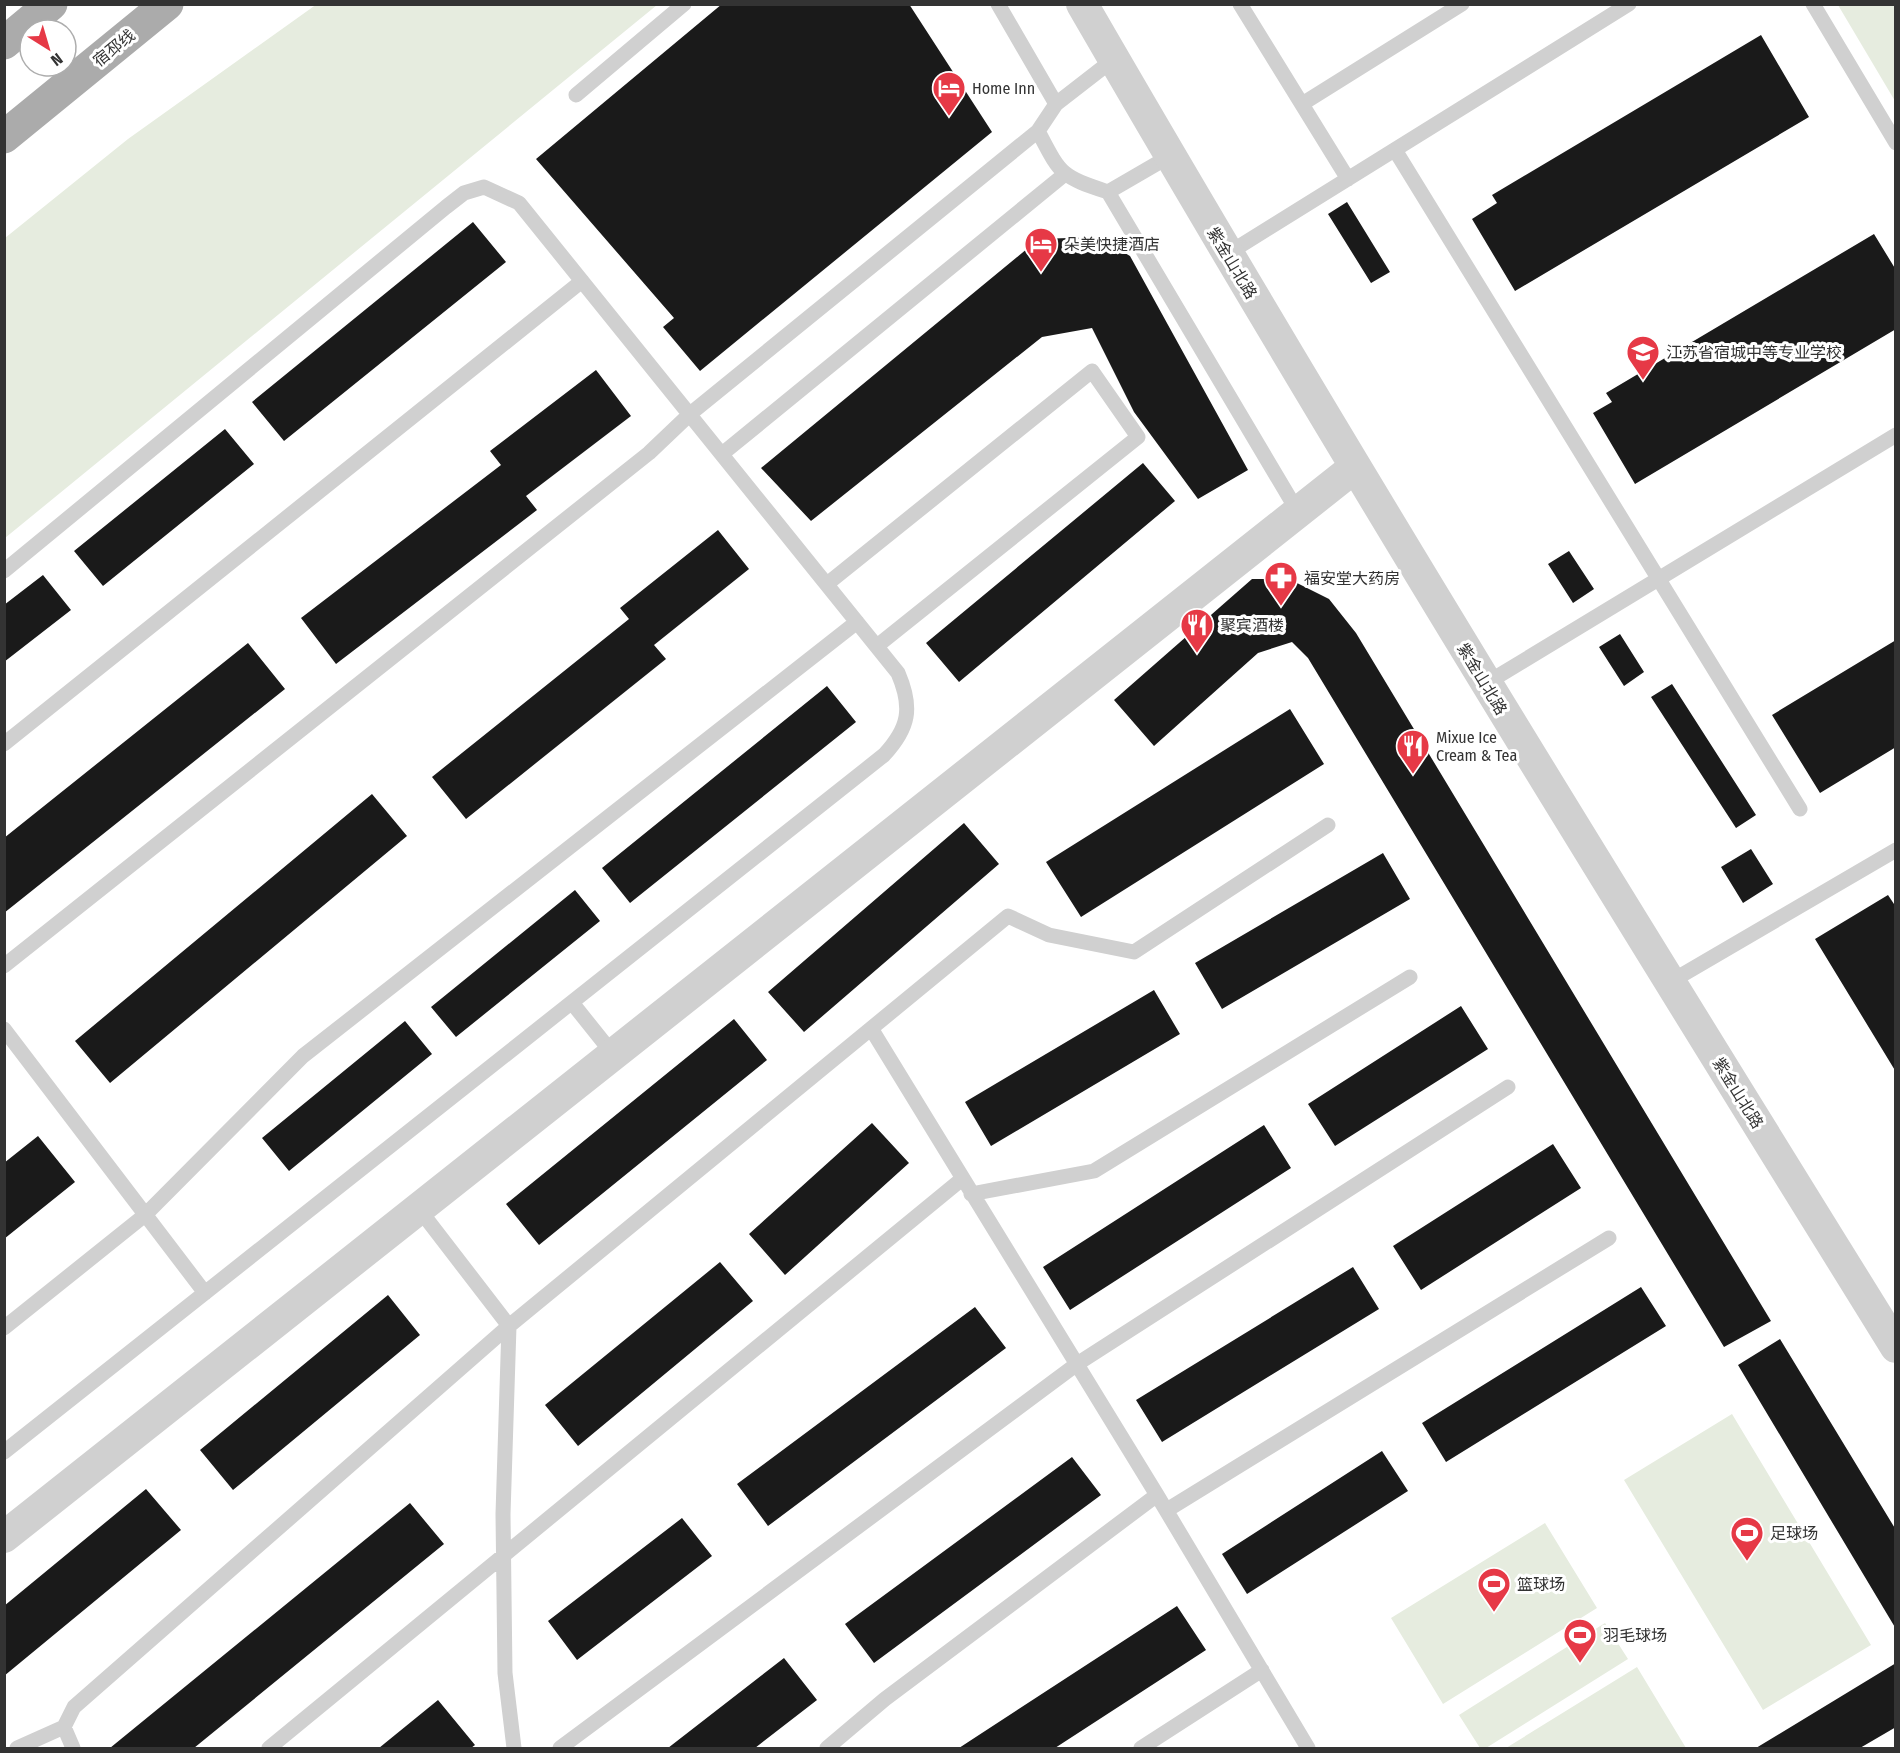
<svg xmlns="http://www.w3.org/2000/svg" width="1900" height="1753" font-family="'Fira Sans Condensed','Noto Sans SC',sans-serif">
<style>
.green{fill:#e6ecdf}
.building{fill:#1a1a1a}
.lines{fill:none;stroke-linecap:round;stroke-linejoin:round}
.service{stroke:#d0d0d0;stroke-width:15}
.minor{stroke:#d0d0d0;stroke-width:32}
.primary{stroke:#ababab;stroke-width:33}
.labels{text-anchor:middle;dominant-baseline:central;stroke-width:6;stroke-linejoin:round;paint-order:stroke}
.street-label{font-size:16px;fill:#333;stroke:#fff}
.poi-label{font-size:16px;fill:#333;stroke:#fff;text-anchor:start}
</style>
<rect width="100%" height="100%" fill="#fff"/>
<path class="green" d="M 317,4 L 657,5 L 5,538 L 5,238 L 128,139 Z
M 1838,5 L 1895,5 L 1895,101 Z
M 1732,1414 L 1871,1645 L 1763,1710 L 1624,1480 Z
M 1545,1523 L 1597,1608 L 1443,1704 L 1391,1618 Z
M 1605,1623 L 1628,1659 L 1486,1748 L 1480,1748 L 1459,1715 Z
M 1637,1667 L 1686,1748 L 1506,1748 Z"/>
<path class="building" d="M 722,4 L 909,4 L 992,132 L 700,371 L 663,327 L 674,318 L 536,159 Z
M 1761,35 L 1809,117 L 1515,291 L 1472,219 L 1497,203 L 1492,195 Z
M 1347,202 L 1390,272 L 1371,283 L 1328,214 Z
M 473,222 L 506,262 L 284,441 L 252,402 Z
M 1874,234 L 1896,270 L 1896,329 L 1635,484 L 1593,413 L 1612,402 L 1606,393 Z
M 1098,237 L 1130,256 L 1248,470 L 1198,499 L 1134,412 L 1092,328 L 1042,337 L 811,521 L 761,468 L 1039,239 Z
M 596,370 L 631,416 L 526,496 L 537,510 L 336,664 L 301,618 L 501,465 L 490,451 Z
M 225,429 L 254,464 L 103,586 L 74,551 Z
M 1143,463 L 1175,501 L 959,682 L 926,643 Z
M 718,530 L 749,569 L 654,645 L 666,659 L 466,819 L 432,777 L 629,619 L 620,608 Z
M 1569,551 L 1594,589 L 1573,603 L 1548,564 Z
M 43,575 L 71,610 L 4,662 L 4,605 Z
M 1252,579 L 1289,579 L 1329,599 L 1356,633 L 1771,1321 L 1724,1347 L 1308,658 L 1292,642 L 1258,653 L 1154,746 L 1114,700 Z
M 1620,634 L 1644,672 L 1624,686 L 1599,647 Z
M 1896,640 L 1896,747 L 1820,793 L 1772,715 Z
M 248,643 L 285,689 L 4,913 L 4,838 Z
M 1672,684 L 1756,815 L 1736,828 L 1651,697 Z
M 827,686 L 856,722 L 630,903 L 602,868 Z
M 1290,709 L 1324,764 L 1081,917 L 1046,862 Z
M 372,794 L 407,836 L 110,1083 L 75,1041 Z
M 964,823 L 999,864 L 804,1032 L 768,992 Z
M 1751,849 L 1773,884 L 1743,903 L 1721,867 Z
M 1383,853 L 1410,899 L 1222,1009 L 1195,963 Z
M 575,890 L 600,921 L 456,1037 L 431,1007 Z
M 1888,895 L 1896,907 L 1896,1072 L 1815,939 Z
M 1154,990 L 1180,1034 L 991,1146 L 965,1102 Z
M 1461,1006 L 1488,1049 L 1335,1146 L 1308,1104 Z
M 734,1019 L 767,1060 L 539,1245 L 506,1204 Z
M 405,1021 L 432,1054 L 289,1171 L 262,1138 Z
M 872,1123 L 909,1163 L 785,1275 L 749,1234 Z
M 1264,1125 L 1291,1168 L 1070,1310 L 1043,1267 Z
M 38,1136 L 75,1182 L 4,1239 L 4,1163 Z
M 1553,1144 L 1581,1188 L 1421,1290 L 1393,1246 Z
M 720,1262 L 753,1301 L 578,1446 L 545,1405 Z
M 1353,1267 L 1379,1309 L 1162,1442 L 1136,1400 Z
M 1641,1287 L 1666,1326 L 1446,1462 L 1422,1423 Z
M 388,1295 L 420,1335 L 233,1490 L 200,1450 Z
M 975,1307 L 1006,1348 L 768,1526 L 737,1484 Z
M 1780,1339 L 1896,1530 L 1896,1629 L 1738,1365 Z
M 1382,1451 L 1408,1491 L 1247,1594 L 1222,1554 Z
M 1072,1457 L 1101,1495 L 874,1663 L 845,1624 Z
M 146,1489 L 181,1530 L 4,1676 L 4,1606 Z
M 410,1503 L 444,1544 L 194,1748 L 110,1748 Z
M 682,1518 L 712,1556 L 577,1660 L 548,1621 Z
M 1177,1606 L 1206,1650 L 1055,1748 L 959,1748 Z
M 784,1658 L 817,1700 L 755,1748 L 668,1748 Z
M 1896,1663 L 1896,1727 L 1860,1748 L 1756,1748 Z
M 438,1700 L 475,1745 L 471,1748 L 379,1748 Z"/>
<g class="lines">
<path class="service" d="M 998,4 L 1056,104
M 1240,4 L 1348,179
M 1813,4 L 1896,143
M 1114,59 L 1056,104 L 1038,131 C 1061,175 1060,176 1108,192 L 1170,156
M 576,95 L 684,4
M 1302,104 L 1462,4
M 1395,150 L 1800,809
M 1108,192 L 1298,512
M 1227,254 L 1629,4
M 722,454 L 1065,174
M 4,571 L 446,207 L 464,193 L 484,187 L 519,203 L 898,673 C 913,708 909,728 884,755 L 4,1452
M 827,584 L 1092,371 L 1138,437 L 877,646
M 1485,684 L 1896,435
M 4,744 L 582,281
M 4,966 L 649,453 L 690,414 L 1038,131
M 1670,982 L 1896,850
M 573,1004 L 613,1054
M 4,1029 L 205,1293
M 872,1030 L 1157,1495 L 1308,1748
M 971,1194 L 1094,1171 L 1410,977
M 419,1209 L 509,1326 L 503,1514 L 505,1673 L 514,1748
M 4,1328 L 145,1215 L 303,1056 L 857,622
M 1167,1510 L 1609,1238
M 17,1748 L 64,1727
M 73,1748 L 64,1727 L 74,1707 L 509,1326 L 1008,916 L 1049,935 L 1134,952 L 1328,825
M 269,1748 L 962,1179
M 560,1748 L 1077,1364 L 1508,1087
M 827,1748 L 885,1699 L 1157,1495
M 1141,1748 L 1262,1670"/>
<path class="minor" d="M 1082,4 C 1344,457 1620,902 1896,1347
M 4,1537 L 1355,467"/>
<path class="primary" d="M 4,43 L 51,4
M 4,137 L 167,4"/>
</g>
<defs>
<g id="hotel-pin" transform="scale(1.725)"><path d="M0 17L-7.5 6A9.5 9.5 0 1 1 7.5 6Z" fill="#e63946" stroke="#fff"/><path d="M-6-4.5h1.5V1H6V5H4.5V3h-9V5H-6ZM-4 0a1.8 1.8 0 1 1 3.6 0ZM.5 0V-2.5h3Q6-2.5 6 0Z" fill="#fff"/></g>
<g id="school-pin" transform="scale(1.725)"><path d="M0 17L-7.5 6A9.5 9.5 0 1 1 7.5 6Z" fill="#e63946" stroke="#fff"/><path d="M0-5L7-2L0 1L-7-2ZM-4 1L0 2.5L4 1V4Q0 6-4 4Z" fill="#fff"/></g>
<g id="pharmacy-pin" transform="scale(1.725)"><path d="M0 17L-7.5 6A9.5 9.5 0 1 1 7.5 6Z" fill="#e63946" stroke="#fff"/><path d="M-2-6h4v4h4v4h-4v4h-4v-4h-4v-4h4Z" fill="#fff"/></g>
<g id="restaurant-pin" transform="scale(1.725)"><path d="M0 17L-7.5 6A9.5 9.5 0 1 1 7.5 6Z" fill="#e63946" stroke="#fff"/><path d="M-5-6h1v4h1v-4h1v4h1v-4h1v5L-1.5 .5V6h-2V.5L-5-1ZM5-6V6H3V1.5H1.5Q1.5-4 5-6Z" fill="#fff"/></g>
<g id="stadium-pin" transform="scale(1.725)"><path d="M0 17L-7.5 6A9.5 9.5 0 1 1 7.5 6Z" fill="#e63946" stroke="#fff"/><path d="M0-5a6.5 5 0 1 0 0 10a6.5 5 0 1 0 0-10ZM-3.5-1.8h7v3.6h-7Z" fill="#fff"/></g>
</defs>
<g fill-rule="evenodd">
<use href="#hotel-pin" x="949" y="88"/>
<use href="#hotel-pin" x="1041" y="244"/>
<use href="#school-pin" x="1643" y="352"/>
<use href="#pharmacy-pin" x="1281" y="578"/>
<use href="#restaurant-pin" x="1197" y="625"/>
<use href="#restaurant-pin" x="1413" y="746"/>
<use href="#stadium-pin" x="1747" y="1533"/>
<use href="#stadium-pin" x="1494" y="1584"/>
<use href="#stadium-pin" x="1580" y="1635"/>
</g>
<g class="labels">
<g class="street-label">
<text transform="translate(114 48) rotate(-39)">宿邳线</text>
<text transform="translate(1232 263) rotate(59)">紫金山北路</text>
<text transform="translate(1482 679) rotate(59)">紫金山北路</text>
<text transform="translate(1738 1093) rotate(58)">紫金山北路</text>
</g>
<g class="poi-label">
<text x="972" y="88">Home Inn</text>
<text x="1064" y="244">朵美快捷酒店</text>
<text x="1666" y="352">江苏省宿城中等专业学校</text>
<text x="1304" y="578">福安堂大药房</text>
<text x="1220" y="625">聚宾酒楼</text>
<text x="1436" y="737">Mixue Ice<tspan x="1436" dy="18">Cream &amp; Tea</tspan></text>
<text x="1770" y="1533">足球场</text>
<text x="1517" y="1584">篮球场</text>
<text x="1603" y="1635">羽毛球场</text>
</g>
</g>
<rect width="1900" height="1753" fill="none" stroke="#333333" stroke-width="12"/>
<g transform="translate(48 48) rotate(143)"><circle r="28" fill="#ffffff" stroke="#adadad" stroke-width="1.5"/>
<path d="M0-4.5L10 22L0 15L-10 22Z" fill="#e63946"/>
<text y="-9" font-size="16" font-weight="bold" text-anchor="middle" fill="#333333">N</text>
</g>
</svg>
